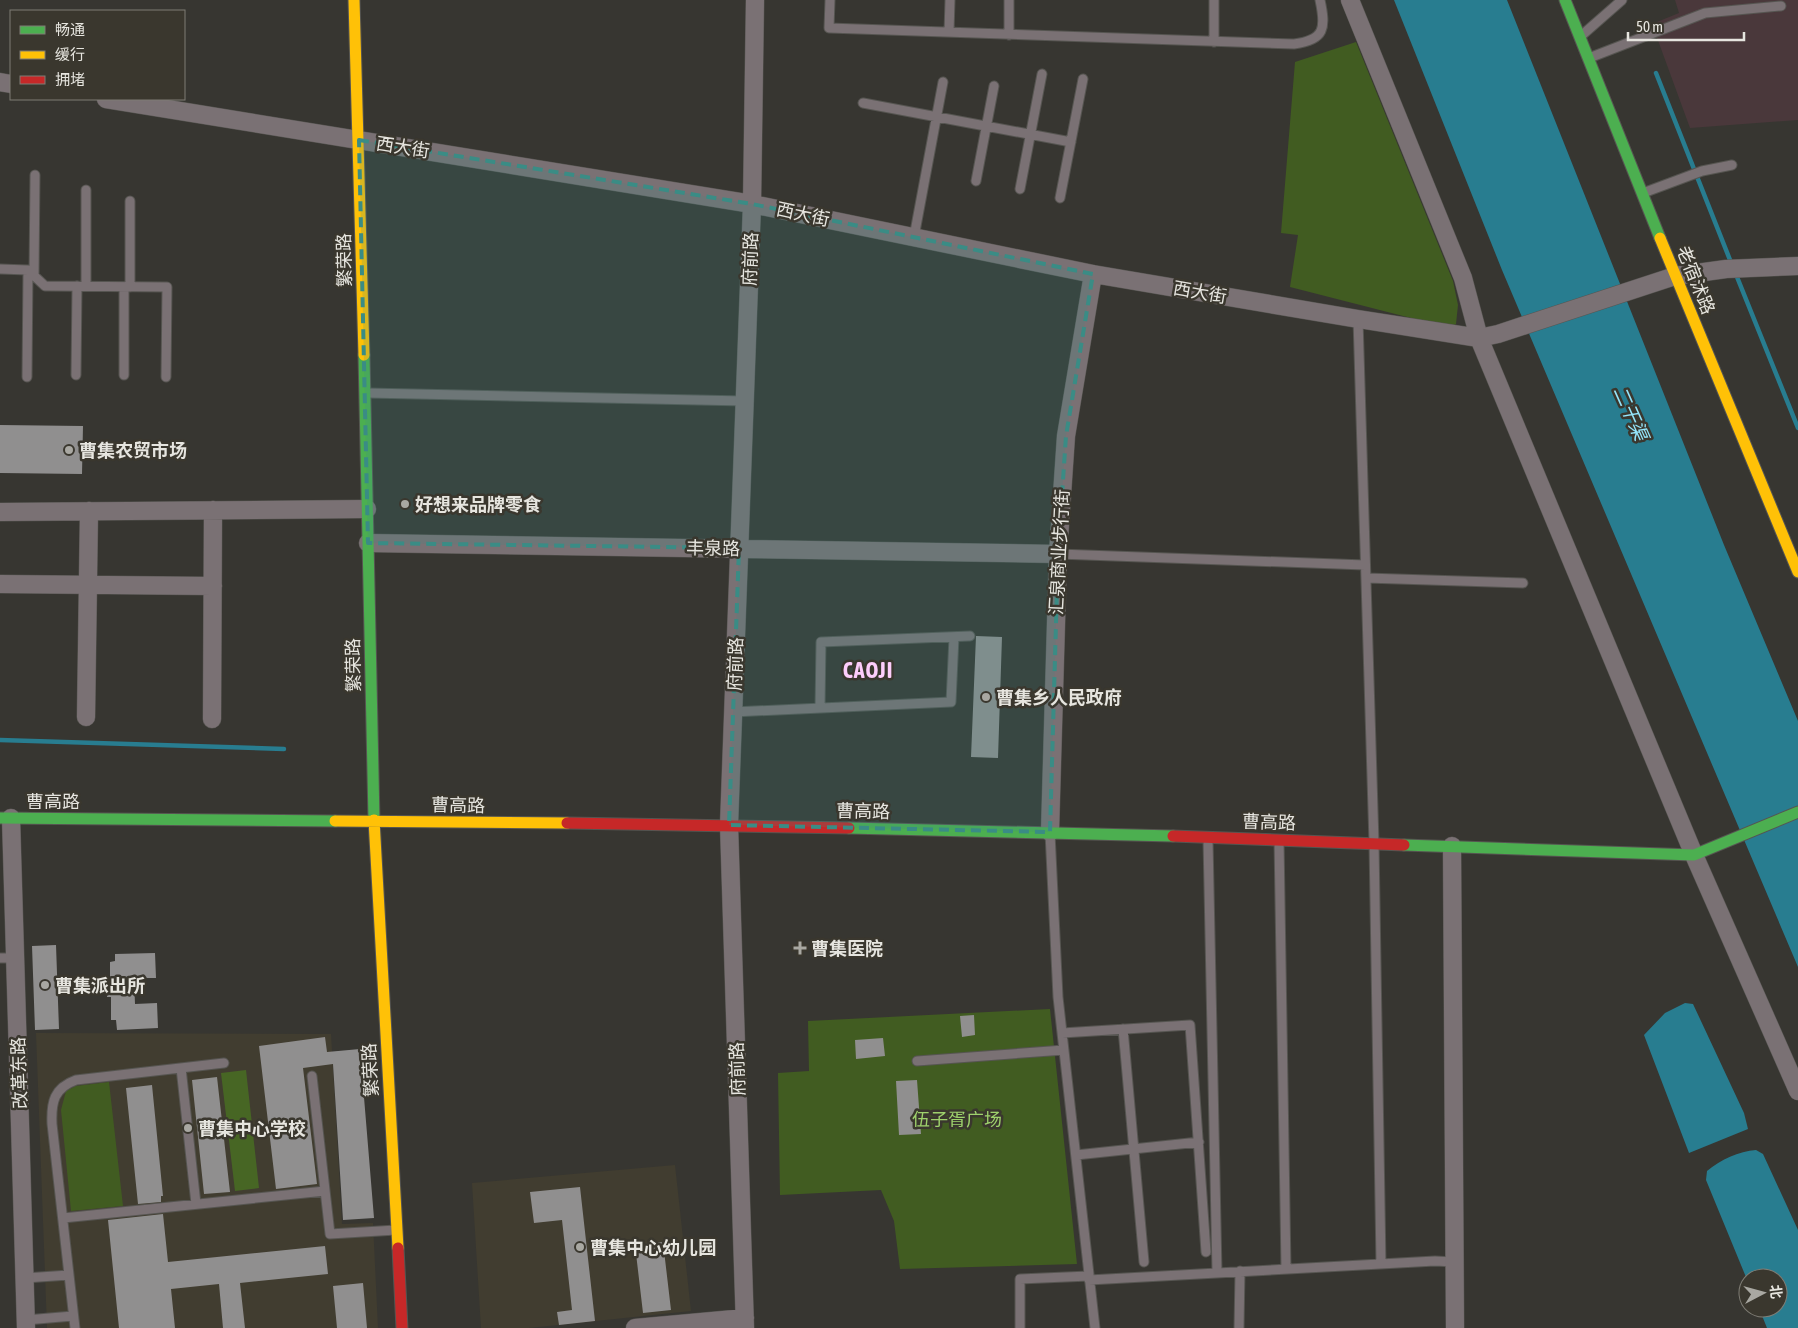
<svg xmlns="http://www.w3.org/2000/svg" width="1798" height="1328" font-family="'Asap Condensed','Noto Sans SC',sans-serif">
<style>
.built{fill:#413d30}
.industrial{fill:#4a383b}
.green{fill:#415c21}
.forest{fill:#476624}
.water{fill:#287d90}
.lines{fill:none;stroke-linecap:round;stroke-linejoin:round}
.stream{stroke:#287d90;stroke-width:4.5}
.building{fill:#908f8f}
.lane-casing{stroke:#565551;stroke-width:11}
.street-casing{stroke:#565551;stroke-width:19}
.fast-casing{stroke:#565551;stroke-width:13}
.slow-casing{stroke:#565551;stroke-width:13}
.jam-casing{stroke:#565551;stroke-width:13}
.lane{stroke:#7a7174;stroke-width:9}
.street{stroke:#7a7174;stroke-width:18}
.fast{stroke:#4caf50;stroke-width:11}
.slow{stroke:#ffc107;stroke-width:11}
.jam{stroke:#c62828;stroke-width:11}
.marked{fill:#3a8c85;fill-opacity:0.2;stroke:#3a8c85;stroke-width:4;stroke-dasharray:10 6;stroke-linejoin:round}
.poi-dot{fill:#a9a8a2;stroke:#3a372e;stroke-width:2}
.labels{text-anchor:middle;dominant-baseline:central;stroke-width:5;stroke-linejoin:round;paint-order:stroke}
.street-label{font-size:18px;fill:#e6e5df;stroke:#3a372e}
.poi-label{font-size:18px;font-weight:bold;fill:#e6e5df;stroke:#3a372e;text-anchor:start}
.park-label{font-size:18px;fill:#9ed16c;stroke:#3a372e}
.water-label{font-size:19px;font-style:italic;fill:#95e7fd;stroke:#3a372e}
.district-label{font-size:22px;font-weight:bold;letter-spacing:1px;fill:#fdcdfb;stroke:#3a372e}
</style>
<rect width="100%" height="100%" fill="#373631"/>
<path class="built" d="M 36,1033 L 331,1034 L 342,1224 L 373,1223 L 378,1328 L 47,1328 Z
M 675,1165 L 691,1311 L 529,1328 L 481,1328 L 472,1183 Z"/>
<path class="industrial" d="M 1675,0 L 1798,0 L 1798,120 L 1690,128 L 1652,24 L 1679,13 Z"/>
<path class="green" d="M 1356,42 L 1453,281 L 1458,305 L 1456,324 L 1450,328 L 1290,287 L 1298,235 L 1281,233 L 1295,62 Z
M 1050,1009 L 1077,1264 L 900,1269 L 894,1221 L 881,1190 L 780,1195 L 778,1073 L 809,1071 L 808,1021 Z
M 109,1082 L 123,1206 L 71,1211 L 61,1110 L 66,1091 L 76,1086 Z"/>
<path class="forest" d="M 246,1070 L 259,1188 L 235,1191 L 221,1073 Z"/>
<path class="water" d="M 1394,0 L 1507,0 L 1724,545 L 1798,721 L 1798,967 L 1502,270 Z
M 1685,1003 L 1693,1004 L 1744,1113 L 1748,1129 L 1689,1153 L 1644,1035 L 1665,1013 Z
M 1756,1150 L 1763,1154 L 1798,1230 L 1798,1328 L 1767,1328 L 1759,1308 L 1778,1308 L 1778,1278 L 1748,1278 L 1748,1282 L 1706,1180 L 1707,1171 C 1720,1160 1739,1151 1756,1150 Z"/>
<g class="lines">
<path class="stream" d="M 1656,73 L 1732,265
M 1735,272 L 1798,428
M 0,740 L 284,749"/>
</g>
<path class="building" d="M 0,425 L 83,426 L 82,474 L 0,473 Z
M 976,636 L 1002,637 L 998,758 L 971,757 Z
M 56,945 L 59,1029 L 35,1030 L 32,946 Z
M 155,953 L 156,978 L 134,978 L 135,1004 L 157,1003 L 158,1028 L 117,1030 L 116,1020 L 111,1020 L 111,997 L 107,997 L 107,983 L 110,983 L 110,962 L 115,961 L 115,954 Z
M 974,1015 L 975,1035 L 962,1037 L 960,1016 Z
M 325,1037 L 327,1052 L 360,1049 L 374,1218 L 343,1220 L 333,1064 L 303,1068 L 317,1184 L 276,1189 L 259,1046 Z
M 883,1038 L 885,1056 L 856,1059 L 855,1040 Z
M 217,1077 L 230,1192 L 204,1194 L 192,1080 Z
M 917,1080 L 921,1134 L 899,1135 L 896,1081 Z
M 152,1085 L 163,1196 L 161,1196 L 161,1202 L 138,1204 L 126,1088 Z
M 580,1187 L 595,1321 L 559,1325 L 557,1312 L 572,1310 L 562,1220 L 534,1223 L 530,1192 Z
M 163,1214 L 168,1262 L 325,1246 L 328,1274 L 240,1283 L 245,1328 L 223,1328 L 219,1284 L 171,1289 L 175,1328 L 119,1328 L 108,1220 Z
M 663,1242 L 671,1310 L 643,1313 L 635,1245 Z
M 363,1283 L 367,1328 L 337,1328 L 333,1286 Z"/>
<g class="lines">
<g class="lane-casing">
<path id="lane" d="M 830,0 L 829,28 L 1294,44 C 1325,40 1326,28 1320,0
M 949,32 L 950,0
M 1009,35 L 1009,0
M 1581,36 L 1622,0
M 1214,42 L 1214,0
M 1589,58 L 1705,13 L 1781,6
M 863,103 L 1071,142
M 976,181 L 994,86
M 1020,189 L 1042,74
M 1643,193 L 1702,171 L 1732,165
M 1060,198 L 1083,79
M 130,201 L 130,287
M 914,237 L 943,82
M 0,269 L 28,270 L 45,286 L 167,287 L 166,377
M 34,276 L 35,175
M 86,286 L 86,190
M 124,287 L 124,375
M 1358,319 L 1374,843 L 1381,1264
M 76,375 L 77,286
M 27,377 L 28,270
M 367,393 L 745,401
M 1058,554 L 1365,565
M 1366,578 L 1523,583
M 820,708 L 821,642 L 970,636
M 733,712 L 951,702 L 954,637
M 1050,833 L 1058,997 L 1095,1328
M 1208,840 L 1217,1272
M 1279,840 L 1286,1269
M 0,958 L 15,958
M 1123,1029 L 1144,1262
M 1062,1033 L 1190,1025 L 1206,1252
M 917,1061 L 1064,1050
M 181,1068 L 196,1204
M 312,1076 L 330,1234 L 396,1230
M 1076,1155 L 1199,1142
M 63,1218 L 325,1191
M 25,1278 L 69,1275
M 1089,1280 L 1435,1261 L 1454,1262
M 26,1320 L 73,1316
M 75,1328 L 52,1124 C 51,1102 54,1088 76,1080 L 224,1063
M 1020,1328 L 1020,1279 L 1089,1276
M 1239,1328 L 1240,1271"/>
</g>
<g class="street-casing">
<path id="street" d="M 1350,0 L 1463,278 L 1479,338 L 1694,855 L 1798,1091
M 0,82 L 11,84
M 106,99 L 752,204 L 1093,274 L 1358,319 L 1479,338 L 1498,334 L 1675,276 L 1726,269 L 1798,266
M 0,512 L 367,509
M 368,543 L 1058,554
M 0,584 L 213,586
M 86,717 L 89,511
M 212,719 L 213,510
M 11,818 L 26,1328
M 1050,832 L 1058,554 L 1066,436 L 1093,274
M 1452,846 L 1455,1328
M 635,1328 L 745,1318
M 745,1328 L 729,825 L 752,204 L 755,0"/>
</g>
<g class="fast-casing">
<path id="fast" d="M 1565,0 L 1660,238
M 364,355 L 374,820
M 0,818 L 335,821
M 849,828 L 1173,836
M 1404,845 L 1694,855 L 1798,812"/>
</g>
<g class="slow-casing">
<path id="slow" d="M 354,0 L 364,355
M 1660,238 L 1798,572
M 374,820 L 398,1248
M 335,821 L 567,823"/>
</g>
<g class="jam-casing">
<path id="jam" d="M 567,823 L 849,828
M 1173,836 L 1404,845
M 398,1248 L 402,1328"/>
</g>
<use href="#lane" class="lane"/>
<use href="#street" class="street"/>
<use href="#fast" class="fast"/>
<use href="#slow" class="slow"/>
<use href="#jam" class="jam"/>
</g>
<path class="marked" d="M 359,140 L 752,204 L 1093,274 L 1066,436 L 1058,554 L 1050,832 L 729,825 L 739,548 L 368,543 Z"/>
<g class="poi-dot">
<circle cx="69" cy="450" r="5"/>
<circle cx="405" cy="504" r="5"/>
<circle cx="986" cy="697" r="5"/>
<path d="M797.5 940.5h5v5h5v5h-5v5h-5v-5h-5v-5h5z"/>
<circle cx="45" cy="985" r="5"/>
<circle cx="188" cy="1128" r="5"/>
<circle cx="580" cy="1247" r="5"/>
</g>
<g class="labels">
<g class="street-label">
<text transform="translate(403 147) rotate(9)">西大街</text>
<text transform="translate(803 214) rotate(12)">西大街</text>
<text transform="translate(750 259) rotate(-88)">府前路</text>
<text transform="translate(344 260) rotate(-91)">繁荣路</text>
<text transform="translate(1696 280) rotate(68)">老宿沭路</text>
<text transform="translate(1200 292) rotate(10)">西大街</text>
<text transform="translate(713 548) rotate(1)">丰泉路</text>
<text transform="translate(1059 552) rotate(-87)">汇泉商业步行街</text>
<text transform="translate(735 664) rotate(-88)">府前路</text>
<text transform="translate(353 665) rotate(-91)">繁荣路</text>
<text x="53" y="801">曹高路</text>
<text transform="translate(458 805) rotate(1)">曹高路</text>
<text transform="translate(863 811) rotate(1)">曹高路</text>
<text transform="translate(1269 822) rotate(2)">曹高路</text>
<text transform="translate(737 1069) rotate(-92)">府前路</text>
<text transform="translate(370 1070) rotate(-93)">繁荣路</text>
<text transform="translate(19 1073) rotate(-92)">改革东路</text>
</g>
<g class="poi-label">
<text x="79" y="450">曹集农贸市场</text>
<text x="415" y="504">好想来品牌零食</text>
<text x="996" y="697">曹集乡人民政府</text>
<text x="811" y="948">曹集医院</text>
<text x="55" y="985">曹集派出所</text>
<text x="198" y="1128">曹集中心学校</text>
<text x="590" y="1247">曹集中心幼儿园</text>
</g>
<g class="park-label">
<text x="957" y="1119">伍子胥广场</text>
</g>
<g class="water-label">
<text transform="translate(1631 413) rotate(66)">二干渠</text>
</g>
<g class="district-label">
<text x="868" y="670">CAOJI</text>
</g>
</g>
<rect x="10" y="10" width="175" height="90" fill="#3a372e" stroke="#7f7d75"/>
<rect x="20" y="26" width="25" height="8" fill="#4caf50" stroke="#7f7d75"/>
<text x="55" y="35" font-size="15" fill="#e6e5df">畅通</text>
<rect x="20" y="51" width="25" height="8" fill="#ffc107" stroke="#7f7d75"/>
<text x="55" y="60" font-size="15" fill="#e6e5df">缓行</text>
<rect x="20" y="76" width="25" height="8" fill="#c62828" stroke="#7f7d75"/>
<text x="55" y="85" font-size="15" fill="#e6e5df">拥堵</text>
<g transform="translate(1763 1293) rotate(84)"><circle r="24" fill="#3a372e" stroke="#7f7d75"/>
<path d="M0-4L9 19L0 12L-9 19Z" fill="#a9a8a2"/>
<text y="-8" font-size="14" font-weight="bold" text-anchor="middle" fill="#e6e5df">北</text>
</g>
<path d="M1628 32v8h116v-8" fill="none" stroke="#e6e5df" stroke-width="2.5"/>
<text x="1636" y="32" font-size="15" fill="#e6e5df" stroke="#3a372e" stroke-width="4" paint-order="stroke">50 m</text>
</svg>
